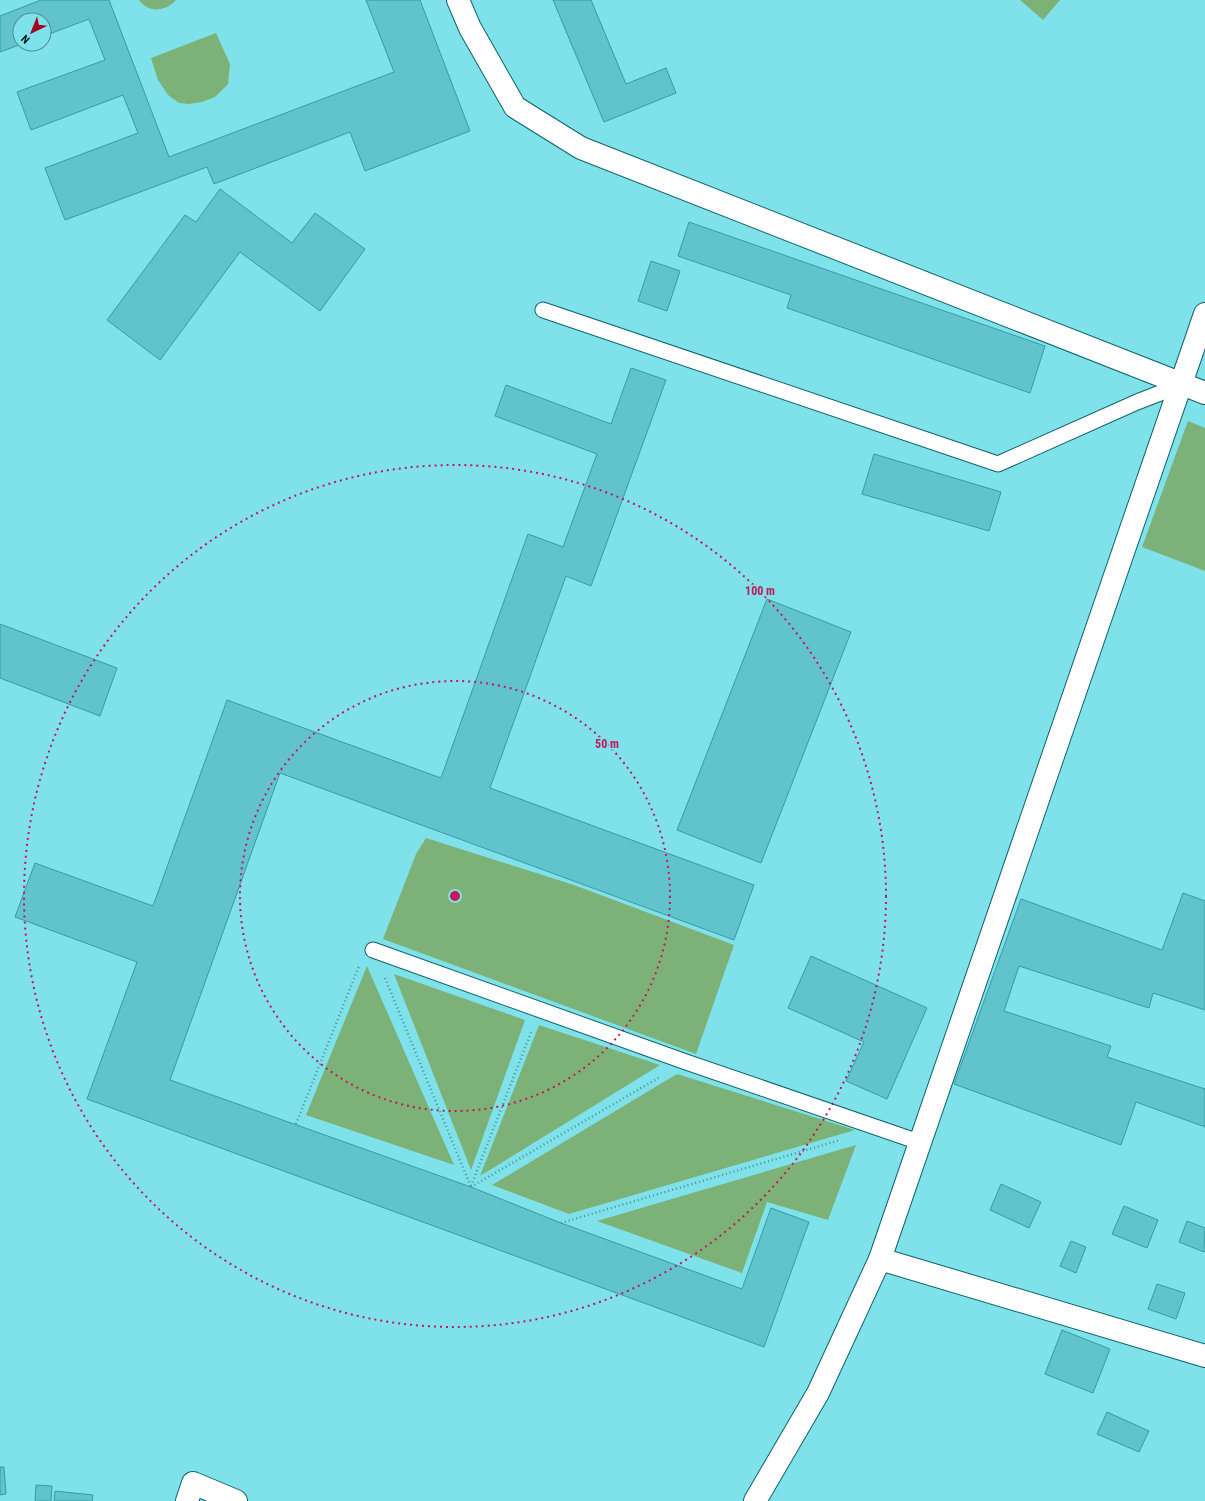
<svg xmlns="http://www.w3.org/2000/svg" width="1205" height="1501" font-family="'Roboto Condensed',sans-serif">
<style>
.green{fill:#7cb278}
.building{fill:#61c3cb;stroke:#369ca5}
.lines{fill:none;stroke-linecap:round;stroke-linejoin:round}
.service-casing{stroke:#0f646a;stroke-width:17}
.minor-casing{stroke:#0f646a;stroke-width:24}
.tertiary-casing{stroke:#0f646a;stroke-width:24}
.path{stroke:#4f9298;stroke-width:2.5;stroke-dasharray:1 3;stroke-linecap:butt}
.service{stroke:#fff;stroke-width:15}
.minor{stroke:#fff;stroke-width:22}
.tertiary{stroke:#fff;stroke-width:22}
.ring{fill:none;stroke:#c2185b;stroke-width:2;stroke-dasharray:2 4}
.centre{fill:#c2185b;stroke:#7fe1e9;stroke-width:2}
.ring-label{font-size:12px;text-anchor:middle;font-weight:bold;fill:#c2185b;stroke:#7fe1e9;stroke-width:3.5;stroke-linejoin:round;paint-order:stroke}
</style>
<rect width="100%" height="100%" fill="#7fe1e9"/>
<path class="green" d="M 139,0 L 176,0 C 166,11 149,14 139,0 Z
M 1020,0 L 1060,0 L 1043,20 Z
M 216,33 L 230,64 L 228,84 L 215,97 L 202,102 L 189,104 L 179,103 L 168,95 L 158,80 L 151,58 Z
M 1188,421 L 1205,428 L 1205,571 L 1142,547 Z
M 426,838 L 574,885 L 734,945 L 696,1054 L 383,939 L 416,854 Z
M 367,966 L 454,1165 L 306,1115 Z
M 394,974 L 525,1020 L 471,1170 Z
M 539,1025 L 660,1065 L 480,1176 Z
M 677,1074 L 855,1130 L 569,1214 L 492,1185 Z
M 856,1145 L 828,1220 L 767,1202 L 742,1273 L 597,1221 Z"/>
<path class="building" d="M 41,0 L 109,0 L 169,157 L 394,72 L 366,0 L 420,0 L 470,131 L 365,171 L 350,132 L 214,184 L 207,167 L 65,220 L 45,168 L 138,133 L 123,95 L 31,130 L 17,92 L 105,60 L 89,19 L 44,36 L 44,20 L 20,20 L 20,44 L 22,44 L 0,52 L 0,16 Z
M 553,0 L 591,0 L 626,84 L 666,68 L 676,93 L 604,122 Z
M 220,189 L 292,243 L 315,213 L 365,249 L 320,311 L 240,252 L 160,360 L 107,320 L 185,215 L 196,222 Z
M 689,222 L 1045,346 L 1030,393 L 787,308 L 791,295 L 678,256 Z
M 651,261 L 680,271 L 667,311 L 638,301 Z
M 631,368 L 666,380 L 591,586 L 566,576 L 490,788 L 754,885 L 734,940 L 280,773 L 170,1080 L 471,1187 L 561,1223 L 742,1289 L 771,1208 L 809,1222 L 764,1347 L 87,1099 L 137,962 L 15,917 L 35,863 L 153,906 L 227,700 L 441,778 L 528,534 L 563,547 L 597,454 L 495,416 L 506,385 L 611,424 Z
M 874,454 L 1001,492 L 989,531 L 862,494 Z
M 767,599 L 851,632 L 761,863 L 677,830 Z
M 0,624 L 117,668 L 100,716 L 0,678 Z
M 1183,893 L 1205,901 L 1205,1010 L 1153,993 L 1149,1008 L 1019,966 L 1004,1011 L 1111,1046 L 1107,1057 L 1205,1089 L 1205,1127 L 1136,1102 L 1121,1145 L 954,1084 L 1021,899 L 1162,950 Z
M 811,956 L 927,1008 L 887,1099 L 846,1081 L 864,1042 L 788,1008 Z
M 1001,1184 L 1041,1202 L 1029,1228 L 990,1210 Z
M 1124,1206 L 1158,1220 L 1147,1248 L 1112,1234 Z
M 1187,1221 L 1205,1228 L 1204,1252 L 1179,1242 Z
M 1071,1241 L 1086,1247 L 1076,1273 L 1060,1266 Z
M 1157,1284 L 1185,1293 L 1176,1319 L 1148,1309 Z
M 1062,1330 L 1110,1349 L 1093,1393 L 1045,1374 Z
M 1107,1412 L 1149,1431 L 1139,1452 L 1097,1434 Z
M 0,1467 L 4,1467 L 6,1494 L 0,1495 Z
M 36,1485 L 52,1486 L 51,1501 L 35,1501 Z
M 55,1491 L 93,1495 L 92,1501 L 54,1501 Z"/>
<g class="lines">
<g class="service-casing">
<path id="service" d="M 543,310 L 998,464 L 1137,402 L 1181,385
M 373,950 L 686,1062 L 919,1142"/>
</g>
<g class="minor-casing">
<path id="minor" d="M 458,0 L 470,28 L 515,107 L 581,148 L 1205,393
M 880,1259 L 1205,1356
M 187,1501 L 193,1483 L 236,1501"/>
</g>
<g class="tertiary-casing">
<path id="tertiary" d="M 755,1501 L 818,1393 L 880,1259 L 1205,314"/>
</g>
<path class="path" d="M 385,978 L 471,1187
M 296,1124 L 359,966
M 471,1186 L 532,1030
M 471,1187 L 660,1077
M 561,1223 L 840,1140"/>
<use href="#service" class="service"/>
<use href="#minor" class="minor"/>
<use href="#tertiary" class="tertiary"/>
</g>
<g class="ring">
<circle cx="455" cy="896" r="215"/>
<circle cx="455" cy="896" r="431"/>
</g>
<circle cx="455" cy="896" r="6" class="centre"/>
<g class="ring-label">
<text x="760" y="595">100 m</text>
<text x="607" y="748">50 m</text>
</g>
<g transform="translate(32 32) rotate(223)"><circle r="19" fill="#7fe1e9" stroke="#4d8f95"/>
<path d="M0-3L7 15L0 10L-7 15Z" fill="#a20421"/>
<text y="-6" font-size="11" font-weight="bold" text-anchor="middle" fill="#011416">N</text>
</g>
</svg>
